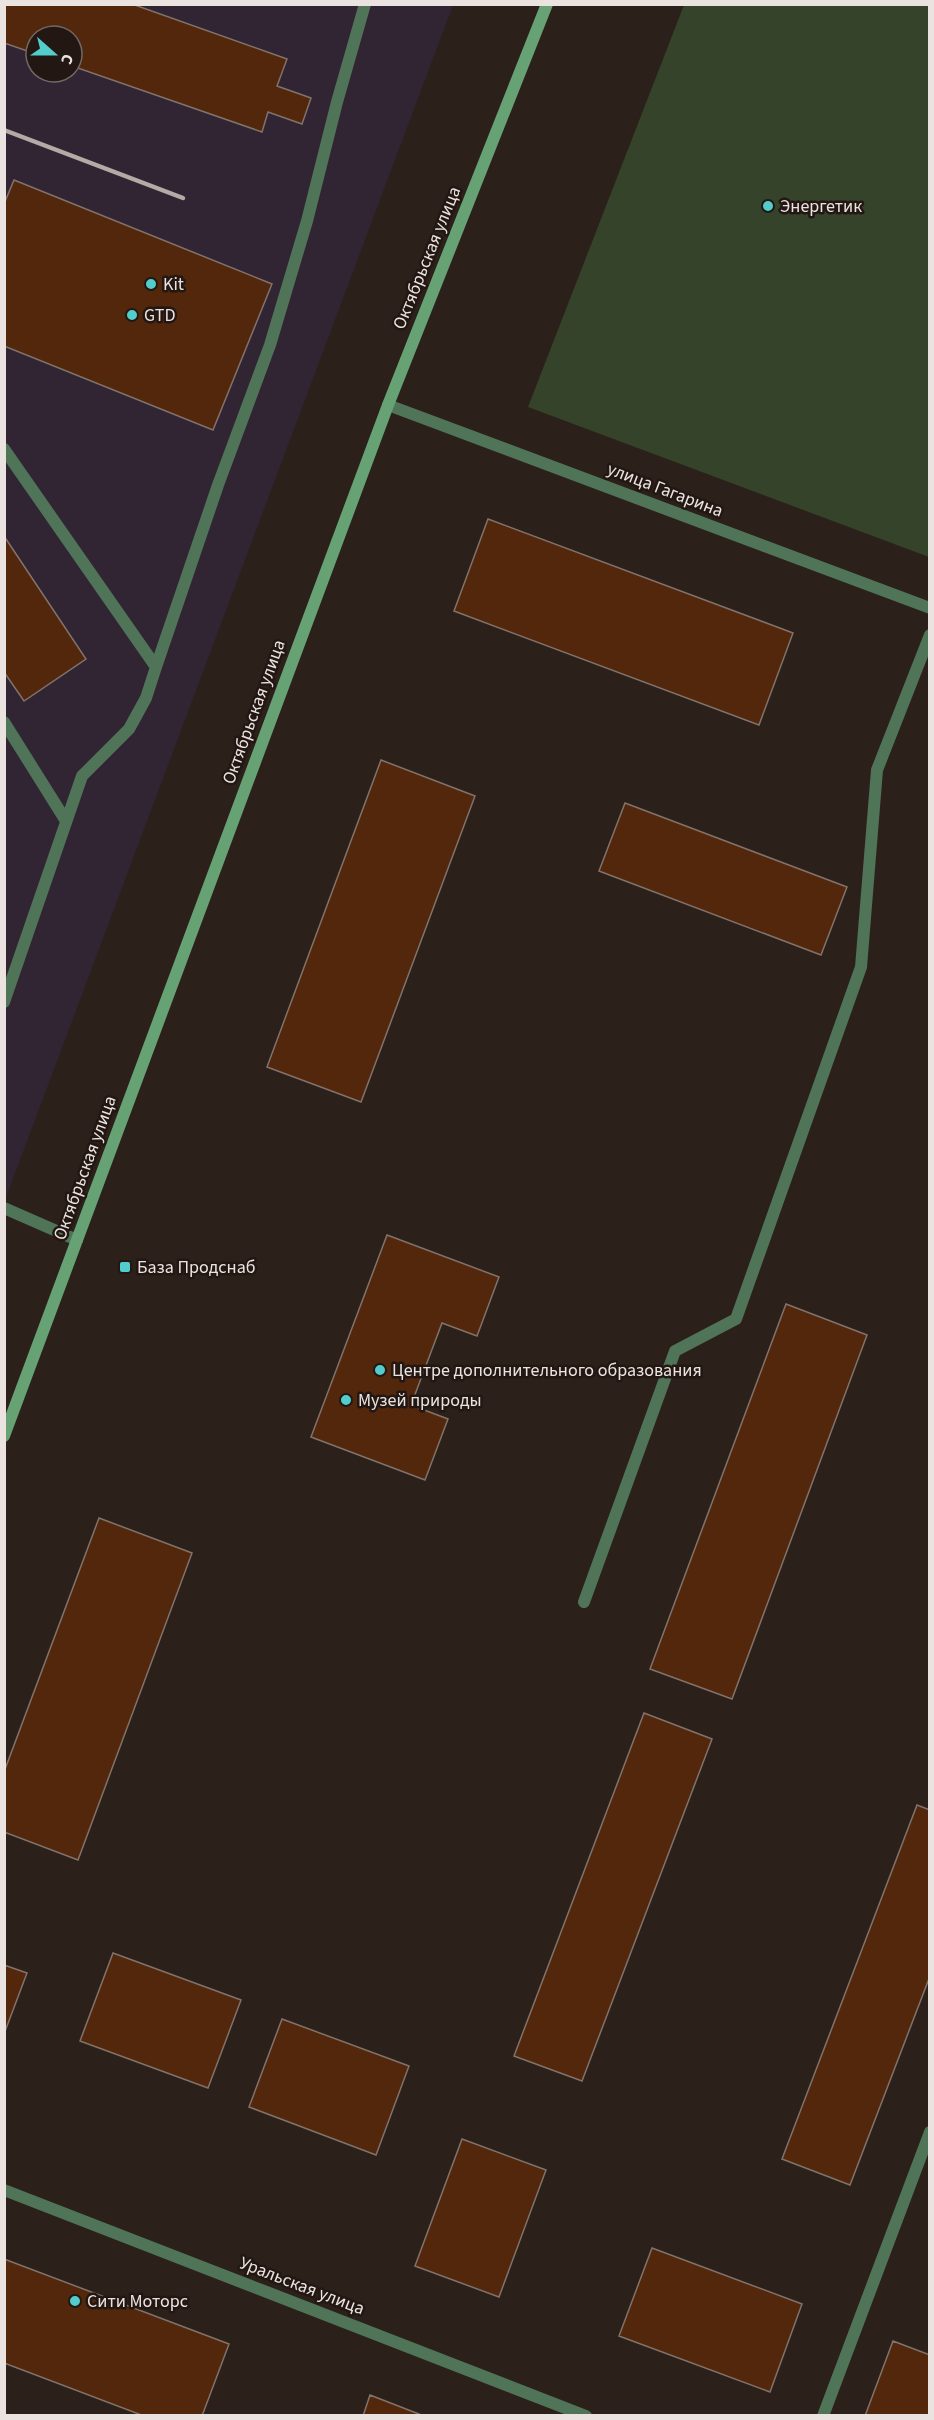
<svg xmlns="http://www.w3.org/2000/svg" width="934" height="2420" font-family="'Source Sans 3',sans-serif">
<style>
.commercial{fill:#322533;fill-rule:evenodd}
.green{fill:#344329}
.building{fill:#53270b;stroke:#81736b;stroke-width:1.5}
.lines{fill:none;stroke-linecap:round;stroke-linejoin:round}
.service{stroke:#4f7457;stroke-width:12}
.minor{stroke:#4f7457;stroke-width:12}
.secondary{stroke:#66a273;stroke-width:12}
.rail{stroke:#b4aaa6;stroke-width:4.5}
.poi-dot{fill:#52cdcc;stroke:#221712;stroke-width:2}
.labels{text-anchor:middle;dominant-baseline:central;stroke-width:5;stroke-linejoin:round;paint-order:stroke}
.poi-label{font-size:18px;fill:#ebe3df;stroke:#221712;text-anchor:start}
.street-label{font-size:18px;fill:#ebe3df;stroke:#221712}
</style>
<rect width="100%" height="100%" fill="#2c201b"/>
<path class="commercial" d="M 5,5 L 453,5 L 5,1200 ZM 36,36 L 72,36 L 72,72 L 36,72 Z"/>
<path class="green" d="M 684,5 L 929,5 L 929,557 L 528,407 Z"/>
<path class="building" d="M 4,4 L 132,4 L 287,59 L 277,86 L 311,98 L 302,124 L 268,112 L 262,132 L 72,66 L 72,36 L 36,36 L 36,54 L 4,43 Z
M 14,180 L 272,284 L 213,430 L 4,346 L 4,204 Z
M 488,519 L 793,633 L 759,725 L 454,611 Z
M 4,536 L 86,659 L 24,701 L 4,672 Z
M 381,760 L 475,796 L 361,1102 L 267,1067 Z
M 625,803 L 847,887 L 821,955 L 599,871 Z
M 387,1235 L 499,1277 L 477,1336 L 442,1323 L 411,1405 L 448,1419 L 425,1480 L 311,1437 Z
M 786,1304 L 867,1335 L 732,1699 L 650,1669 Z
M 99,1518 L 192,1553 L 78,1860 L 4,1832 L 4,1772 Z
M 644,1713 L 712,1739 L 582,2081 L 514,2056 Z
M 917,1805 L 930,1810 L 930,1976 L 850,2185 L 782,2159 Z
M 113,1953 L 241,2000 L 208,2088 L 80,2041 Z
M 4,1965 L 27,1973 L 4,2034 Z
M 282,2019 L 409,2066 L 376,2155 L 249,2107 Z
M 462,2139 L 546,2170 L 499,2297 L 415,2266 Z
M 652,2248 L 802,2304 L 770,2392 L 619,2336 Z
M 4,2259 L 229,2344 L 202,2416 L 144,2416 L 4,2363 Z
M 893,2341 L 930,2355 L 930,2416 L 865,2416 Z
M 370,2395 L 424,2416 L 363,2416 Z"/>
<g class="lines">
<path class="service" d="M 4,449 L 156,667 L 146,698 L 129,729 L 82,776 L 4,1002
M 156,667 L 218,485 L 270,345 L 307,221 L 337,102 L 365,4
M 4,722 L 66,821
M 4,1208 L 77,1240
M 584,1602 L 675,1351 L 736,1319 L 861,967 L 877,770 L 930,635
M 823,2416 L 930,2132"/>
<path class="minor" d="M 388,405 L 930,608
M 4,2190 L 586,2416"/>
<path class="secondary" d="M 4,1436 L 388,405 L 547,4"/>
<path class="rail" d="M 4,130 L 183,198"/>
</g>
<g class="poi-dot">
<circle cx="768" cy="206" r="6"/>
<circle cx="151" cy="284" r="6"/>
<circle cx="132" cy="315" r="6"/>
<rect x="119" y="1261" width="12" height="12" rx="3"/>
<circle cx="380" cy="1370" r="6"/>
<circle cx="346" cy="1400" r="6"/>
<circle cx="75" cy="2301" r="6"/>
</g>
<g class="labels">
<g class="poi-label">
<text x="780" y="206">Энергетик</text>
<text x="163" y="284">Kit</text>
<text x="144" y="315">GTD</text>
<text x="137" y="1267">База Продснаб</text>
<text x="392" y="1370">Центре дополнительного образования</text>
<text x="358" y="1400">Музей природы</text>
<text x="87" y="2301">Сити Моторс</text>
</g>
<g class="street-label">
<text transform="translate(427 258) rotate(-68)">Октябрьская улица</text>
<text transform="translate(665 490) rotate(21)">улица Гагарина</text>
<text transform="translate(254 712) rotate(-70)">Октябрьская улица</text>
<text transform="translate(85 1168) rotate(-70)">Октябрьская улица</text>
<text transform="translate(302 2286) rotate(21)">Уральская улица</text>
</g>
</g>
<rect width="934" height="2420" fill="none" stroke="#ebe3df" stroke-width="12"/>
<g transform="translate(54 54) rotate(111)"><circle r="28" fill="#221712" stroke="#726964" stroke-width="1.5"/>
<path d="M0-4.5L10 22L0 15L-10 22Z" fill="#52cdcc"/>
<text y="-9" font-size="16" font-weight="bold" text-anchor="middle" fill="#ebe3df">С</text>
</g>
</svg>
